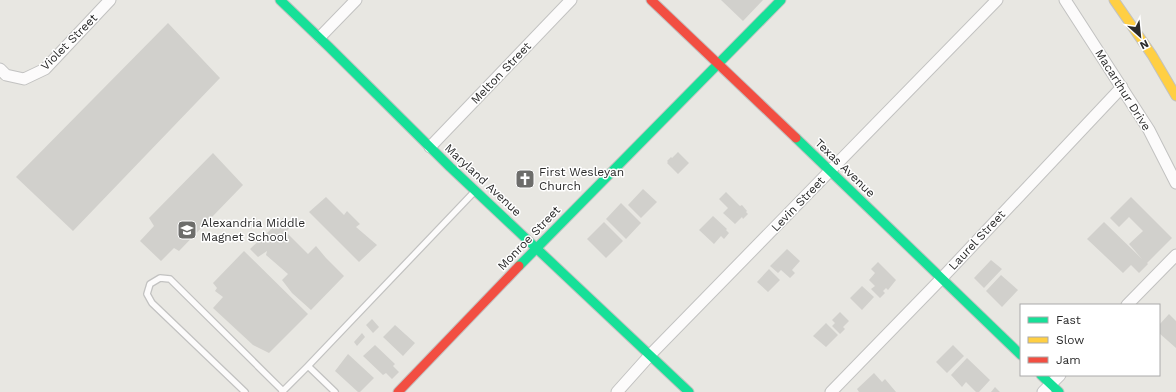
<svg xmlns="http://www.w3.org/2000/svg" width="1176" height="392" font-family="'Work Sans',sans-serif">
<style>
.building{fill:#d1d0cc}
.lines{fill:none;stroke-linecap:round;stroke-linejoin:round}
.lane-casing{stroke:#c2c2c1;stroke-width:8}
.street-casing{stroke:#c2c2c1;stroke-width:13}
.fast-casing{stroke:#c2c2c1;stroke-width:11}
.slow-casing{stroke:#c2c2c1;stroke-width:11}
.jam-casing{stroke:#c2c2c1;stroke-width:11}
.lane{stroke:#fcfbfb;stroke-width:5.5}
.street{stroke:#fcfbfb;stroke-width:11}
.fast{stroke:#16e098;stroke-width:9}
.slow{stroke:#ffcf43;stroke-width:9}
.jam{stroke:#f24e42;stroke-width:9}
.labels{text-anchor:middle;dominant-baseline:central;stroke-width:3;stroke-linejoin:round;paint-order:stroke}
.street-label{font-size:12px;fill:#2b2b2b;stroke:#fff}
.poi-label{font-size:12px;fill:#2b2b2b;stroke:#fff;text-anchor:start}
</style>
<rect width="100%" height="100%" fill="#e8e7e2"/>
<path class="building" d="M 721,0 L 763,0 L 743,21 Z
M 168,23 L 220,78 L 73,231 L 16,177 Z
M 678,152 L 689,163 L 678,174 L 667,163 L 668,162 L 667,161 L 671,157 L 672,158 Z
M 213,153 L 243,185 L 179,251 L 174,248 L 161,261 L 140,241 L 154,226 L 149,218 Z
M 643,189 L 657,202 L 641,218 L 628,205 Z
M 726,192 L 740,206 L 742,205 L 747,211 L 746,212 L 748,214 L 743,219 L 742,217 L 735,224 L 723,213 L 728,208 L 719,199 Z
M 326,197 L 344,215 L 347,211 L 360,224 L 356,227 L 377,245 L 359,262 L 309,212 Z
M 1131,197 L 1172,238 L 1147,263 L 1148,264 L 1139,273 L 1131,265 L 1123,273 L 1087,239 L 1104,222 L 1142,259 L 1129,244 L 1143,231 L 1129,217 L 1119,227 L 1110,218 Z
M 621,203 L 641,223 L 626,239 L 606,219 Z
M 713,216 L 727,229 L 726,230 L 729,233 L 724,239 L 721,236 L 714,244 L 699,230 Z
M 284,217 L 292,225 L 286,232 L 308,254 L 316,246 L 326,258 L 344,276 L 311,310 L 292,293 L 282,280 L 288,274 L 266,255 L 267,251 L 258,257 L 250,249 Z
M 604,222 L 623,241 L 606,258 L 587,239 Z
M 787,249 L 800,261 L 792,270 L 795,273 L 790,278 L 781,270 L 778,273 L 770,266 Z
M 244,251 L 308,314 L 269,353 L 253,345 L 213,308 L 223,297 L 215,291 L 217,288 L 213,283 Z
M 991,260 L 1002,269 L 984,288 L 974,278 Z
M 878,262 L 896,280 L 888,290 L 886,288 L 883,291 L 885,293 L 880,298 L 871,289 L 875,286 L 869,280 L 875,273 L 871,269 Z
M 769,269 L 780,280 L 768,292 L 757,282 Z
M 1001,275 L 1018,290 L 1002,307 L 986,291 Z
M 862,286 L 874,297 L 862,310 L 850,298 Z
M 840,312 L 849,321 L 843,327 L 845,329 L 840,334 L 832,326 L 835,323 L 832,320 Z
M 1169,314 L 1176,321 L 1176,348 L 1159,333 L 1159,325 Z
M 372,319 L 379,327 L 373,333 L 366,325 Z
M 826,323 L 838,335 L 826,347 L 813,336 Z
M 395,325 L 415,343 L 403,356 L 383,337 Z
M 362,333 L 365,337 L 357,346 L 354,342 Z
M 375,345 L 395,364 L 393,366 L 399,372 L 392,379 L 386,373 L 383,375 L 363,356 Z
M 953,345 L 964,356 L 947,373 L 936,362 Z
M 348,354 L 374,378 L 360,392 L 358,392 L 335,371 Z
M 967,358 L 990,380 L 979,392 L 976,392 L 966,382 L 962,387 L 951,375 Z
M 874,373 L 882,382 L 885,379 L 896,392 L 859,392 L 857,389 Z
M 995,387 L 1000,392 L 991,392 Z"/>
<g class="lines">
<g class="lane-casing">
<path id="lane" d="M 245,392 L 152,303 L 147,294 L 150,284 L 160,278 L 170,279 L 283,391
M 282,392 L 308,366
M 335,392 L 308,366 L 475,191"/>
</g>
<g class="street-casing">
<path id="street" d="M 1065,0 L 1149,130 L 1176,183
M 320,37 L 356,0
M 0,69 L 6,75 L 24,79 L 45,69 L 110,0
M 430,147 L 571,0
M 1127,305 L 1176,255
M 617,392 L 651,354 L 997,0
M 831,392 L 941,279 L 1122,87
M 1043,392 L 1060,375"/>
</g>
<g class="fast-casing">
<path id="fast" d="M 280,0 L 329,47 L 450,167 L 689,392
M 796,138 L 1021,355
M 519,266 L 781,0
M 1041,375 L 1059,392"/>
</g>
<g class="slow-casing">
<path id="slow" d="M 1114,0 L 1152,55 L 1176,96"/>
</g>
<g class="jam-casing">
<path id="jam" d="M 651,0 L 796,138
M 398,392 L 519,266"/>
</g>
<use href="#lane" class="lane"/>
<use href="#street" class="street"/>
<use href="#fast" class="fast"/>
<use href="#slow" class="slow"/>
<use href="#jam" class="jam"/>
</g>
<defs>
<g id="church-square" transform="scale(1)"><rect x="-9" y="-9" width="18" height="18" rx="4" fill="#6d6d6b" stroke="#fff"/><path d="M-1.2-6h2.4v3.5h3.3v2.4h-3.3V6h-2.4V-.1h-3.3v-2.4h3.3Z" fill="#fff"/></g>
<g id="school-square" transform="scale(1)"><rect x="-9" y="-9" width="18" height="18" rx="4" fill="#6d6d6b" stroke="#fff"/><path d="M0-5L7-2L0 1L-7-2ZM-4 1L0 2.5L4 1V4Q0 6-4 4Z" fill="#fff"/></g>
</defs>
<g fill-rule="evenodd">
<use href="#church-square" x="525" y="179"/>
<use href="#school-square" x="187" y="230"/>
</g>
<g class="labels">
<g class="street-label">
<text transform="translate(69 42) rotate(-45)">Violet Street</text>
<text transform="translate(501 73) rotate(-46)">Melton Street</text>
<text transform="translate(1123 90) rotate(58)">Macarthur Drive</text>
<text transform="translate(845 168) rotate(44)">Texas Avenue</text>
<text transform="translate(483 180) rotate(43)">Maryland Avenue</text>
<text transform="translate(798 204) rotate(-46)">Levin Street</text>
<text transform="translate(529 238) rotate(-46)">Monroe Street</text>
<text transform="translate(977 240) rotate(-47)">Laurel Street</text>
</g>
<g class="poi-label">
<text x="539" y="172">First Wesleyan<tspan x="539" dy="14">Church</tspan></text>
<text x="201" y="223">Alexandria Middle<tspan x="201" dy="14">Magnet School</tspan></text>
</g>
</g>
<rect x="1020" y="304" width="140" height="72" fill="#ffffff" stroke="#aaaaaa"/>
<rect x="1028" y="317" width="20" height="6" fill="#16e098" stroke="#aaaaaa"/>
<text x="1056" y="324" font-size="12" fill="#2b2b2b">Fast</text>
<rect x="1028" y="337" width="20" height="6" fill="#ffcf43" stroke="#aaaaaa"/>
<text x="1056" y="344" font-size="12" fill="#2b2b2b">Slow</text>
<rect x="1028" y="357" width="20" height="6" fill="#f24e42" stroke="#aaaaaa"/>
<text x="1056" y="364" font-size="12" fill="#2b2b2b">Jam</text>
<g transform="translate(1140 36) rotate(153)" stroke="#ffffff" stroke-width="3" paint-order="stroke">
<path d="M0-3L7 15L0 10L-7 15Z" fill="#2b2b2b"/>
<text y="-6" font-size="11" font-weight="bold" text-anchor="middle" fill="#2b2b2b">N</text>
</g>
</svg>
